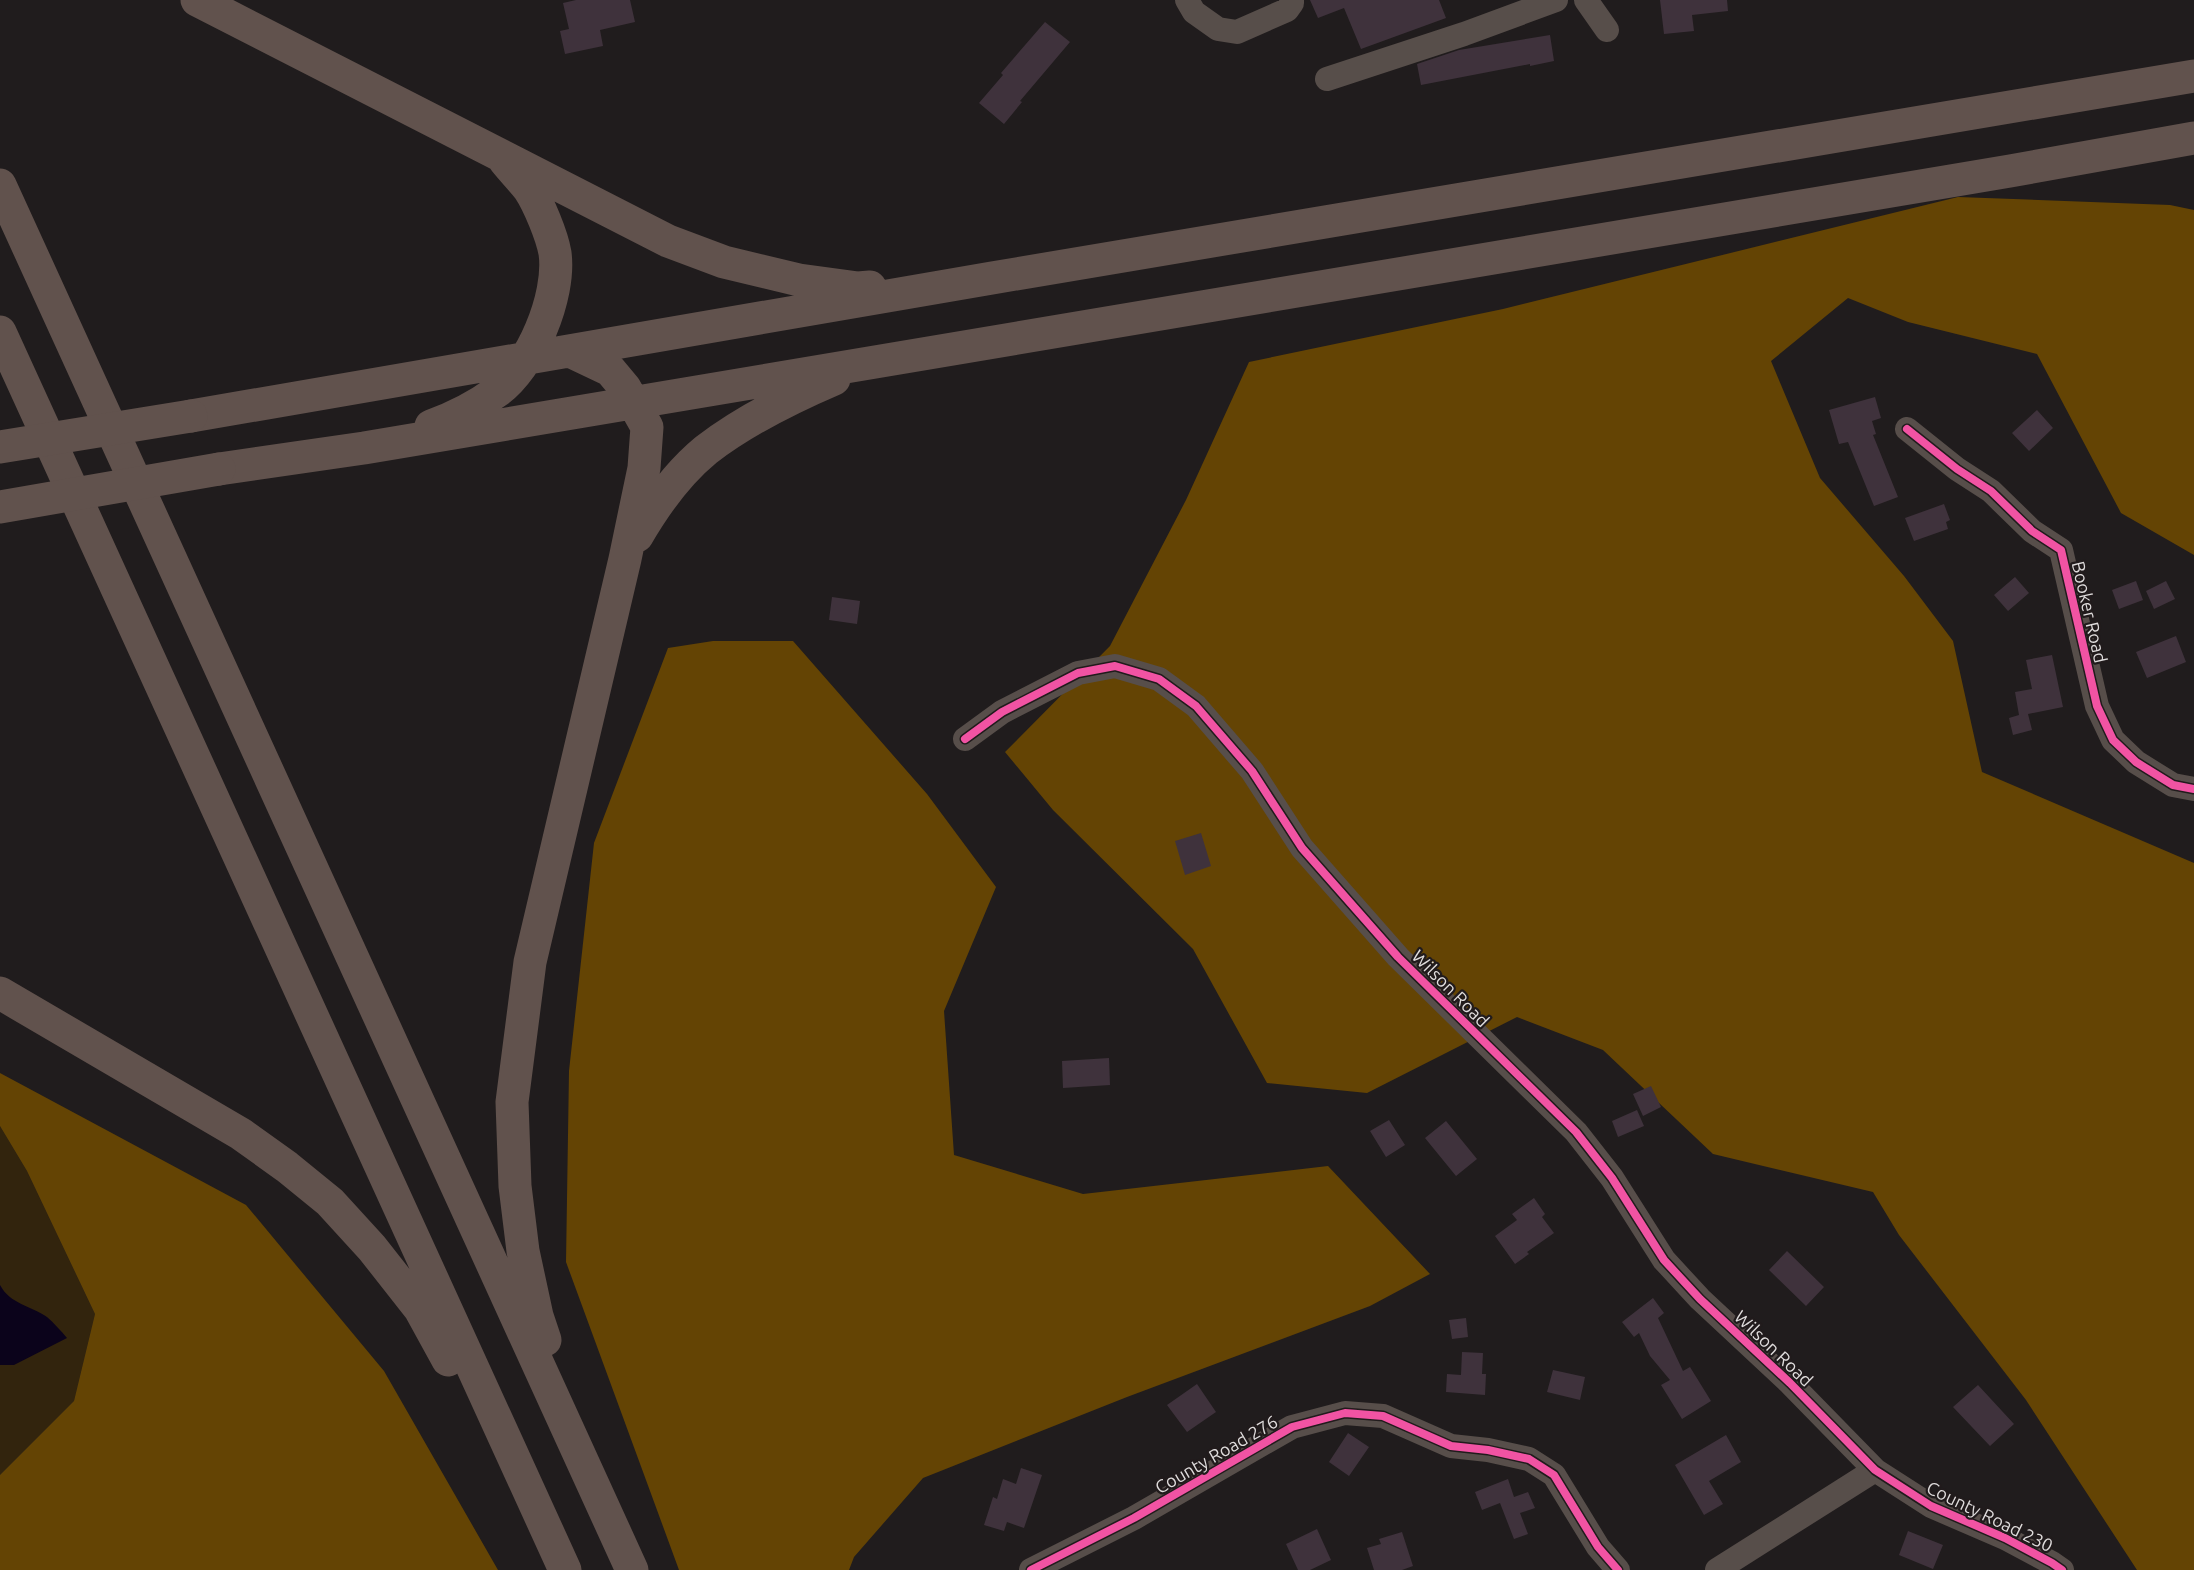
<svg xmlns="http://www.w3.org/2000/svg" width="2194" height="1570" font-family="Ubuntu,sans-serif">
<style>
.green{fill:#32240d}
.forest{fill:#644404}
.water{fill:#0b031b}
.building{fill:#3f323c}
.lines{fill:none;stroke-linecap:round;stroke-linejoin:round}
.minor{stroke:#574e4a;stroke-width:24}
.highway{stroke:#61524d;stroke-width:33}
.highway-bridge{stroke:#61524d;stroke-width:33}
.cycleway-casing{stroke:#211b1c;stroke-width:11}
.cycleway{stroke:#f153a3;stroke-width:8}
.labels{text-anchor:middle;dominant-baseline:central;stroke-width:4.5;stroke-linejoin:round;paint-order:stroke}
.street-label{font-size:18px;fill:#dfdcdc;stroke:#211b1c}
</style>
<rect width="100%" height="100%" fill="#201c1d"/>
<path class="green" d="M 0,1126 L 27,1171 L 95,1314 L 74,1401 L 0,1475 Z"/>
<path class="forest" d="M 1958,197 L 2170,205 L 2194,210 L 2194,555 L 2121,513 L 2037,354 L 1908,322 L 1848,298 L 1771,361 L 1820,478 L 1904,576 L 1953,641 L 1982,772 L 2194,863 L 2194,1570 L 2137,1570 L 2026,1400 L 1899,1235 L 1873,1192 L 1713,1154 L 1603,1050 L 1517,1017 L 1367,1093 L 1267,1083 L 1193,949 L 1053,810 L 1005,752 L 1110,646 L 1186,500 L 1249,362 L 1503,309 Z
M 713,641 L 793,641 L 927,794 L 996,887 L 944,1011 L 954,1155 L 1083,1194 L 1328,1166 L 1430,1274 L 1370,1306 L 1127,1397 L 923,1478 L 854,1557 L 849,1570 L 679,1570 L 566,1262 L 569,1071 L 594,843 L 668,648 Z
M 0,1073 L 246,1205 L 384,1371 L 498,1570 L 0,1570 L 0,1475 L 74,1401 L 95,1314 L 27,1171 L 0,1126 Z"/>
<path class="water" d="M 0,1285 C 10,1304 31,1306 47,1317 C 54,1323 61,1331 67,1338 L 14,1365 L 0,1365 Z"/>
<path class="building" d="M 576,0 L 630,0 L 635,22 L 600,30 L 603,46 L 565,54 L 560,31 L 569,29 L 563,3 Z
M 1310,0 L 1439,0 L 1446,18 L 1361,49 L 1344,8 L 1318,18 Z
M 1660,0 L 1727,0 L 1728,11 L 1692,15 L 1694,31 L 1664,34 Z
M 1045,22 L 1070,42 L 1020,101 L 1022,102 L 1004,124 L 979,103 L 1003,75 L 1001,73 Z
M 1550,35 L 1554,61 L 1530,66 L 1530,64 L 1421,85 L 1417,64 L 1459,50 Z
M 1875,397 L 1881,418 L 1872,421 L 1876,434 L 1873,435 L 1898,497 L 1874,506 L 1848,442 L 1839,444 L 1829,410 Z
M 2037,410 L 2053,428 L 2029,451 L 2012,433 Z
M 1944,504 L 1950,520 L 1946,522 L 1948,529 L 1914,541 L 1905,518 Z
M 2015,577 L 2029,593 L 2008,611 L 1994,595 Z
M 2136,581 L 2143,600 L 2119,609 L 2112,590 Z
M 2166,581 L 2175,599 L 2154,609 L 2146,591 Z
M 832,597 L 860,601 L 857,624 L 829,620 Z
M 2176,636 L 2186,662 L 2147,678 L 2136,652 Z
M 2052,655 L 2063,707 L 2028,714 L 2032,730 L 2013,735 L 2009,718 L 2019,715 L 2015,692 L 2032,689 L 2026,660 Z
M 1201,833 L 1211,866 L 1185,875 L 1175,841 Z
M 1109,1058 L 1110,1085 L 1063,1088 L 1062,1061 Z
M 1651,1086 L 1661,1107 L 1643,1116 L 1633,1094 Z
M 1637,1110 L 1644,1126 L 1618,1137 L 1612,1121 Z
M 1389,1120 L 1405,1145 L 1386,1157 L 1370,1131 Z
M 1446,1121 L 1477,1159 L 1456,1176 L 1425,1138 Z
M 1534,1198 L 1545,1214 L 1542,1217 L 1554,1233 L 1527,1252 L 1529,1254 L 1515,1264 L 1495,1236 L 1517,1220 L 1512,1214 Z
M 1787,1251 L 1824,1287 L 1806,1306 L 1769,1270 Z
M 1653,1298 L 1664,1313 L 1658,1318 L 1683,1371 L 1690,1367 L 1711,1401 L 1682,1419 L 1661,1385 L 1670,1380 L 1650,1356 L 1639,1333 L 1634,1337 L 1622,1322 Z
M 1466,1318 L 1468,1337 L 1452,1339 L 1449,1320 Z
M 1462,1352 L 1483,1353 L 1482,1374 L 1486,1374 L 1485,1395 L 1446,1392 L 1447,1374 L 1461,1375 Z
M 1553,1370 L 1585,1377 L 1580,1400 L 1547,1392 Z
M 1197,1384 L 1216,1412 L 1187,1432 L 1167,1405 Z
M 1978,1385 L 2014,1424 L 1990,1446 L 1953,1407 Z
M 1348,1433 L 1369,1447 L 1349,1476 L 1329,1462 Z
M 1726,1435 L 1741,1462 L 1709,1481 L 1723,1504 L 1704,1515 L 1675,1465 Z
M 1021,1468 L 1042,1475 L 1024,1528 L 1007,1522 L 1004,1531 L 984,1525 L 993,1497 L 997,1499 L 1003,1479 L 1016,1484 Z
M 1508,1479 L 1514,1497 L 1528,1492 L 1535,1508 L 1520,1513 L 1528,1534 L 1514,1539 L 1500,1503 L 1482,1510 L 1475,1492 Z
M 1317,1529 L 1331,1560 L 1310,1570 L 1298,1570 L 1286,1544 Z
M 1908,1531 L 1943,1545 L 1933,1569 L 1899,1555 Z
M 1402,1532 L 1413,1566 L 1402,1570 L 1374,1570 L 1367,1548 L 1381,1544 L 1379,1539 Z"/>
<g class="lines">
<path class="minor" d="M 1187,0 L 1194,12 L 1218,29 L 1237,32 L 1287,10 L 1292,3 L 1292,0
M 1586,0 L 1607,30
M 1327,79 L 1464,34 L 1556,0
M 1907,429 L 1957,469 L 1991,491 L 2032,531 L 2061,550 L 2097,706 L 2113,740 L 2136,762 L 2173,785 L 2194,789
M 965,739 L 1002,712 L 1078,673 L 1115,666 L 1159,679 L 1196,706 L 1252,771 L 1302,848 L 1398,957 L 1576,1132 L 1612,1178 L 1664,1260 L 1700,1299 L 1790,1383 L 1875,1470 L 1931,1506 L 2005,1538 L 2052,1563 L 2062,1570
M 1031,1570 L 1134,1518 L 1292,1427 L 1345,1413 L 1383,1416 L 1451,1446 L 1488,1450 L 1529,1459 L 1554,1475 L 1598,1547 L 1618,1570
M 1717,1570 L 1875,1470"/>
<path class="highway" d="M 197,0 L 668,241 L 724,262 L 799,280 L 858,288 L 870,287
M 0,185 L 632,1570
M 0,332 L 565,1570
M 191,416 L 992,278 L 2194,76
M 431,426 C 453,418 477,406 496,392 C 531,368 561,296 555,253 C 552,236 539,204 529,189 C 522,180 513,171 505,161
M 219,469 L 364,448 L 2010,171 L 2194,138
M 637,536 C 655,505 678,473 706,450 C 742,422 792,397 834,379
M 0,993 L 241,1134 L 287,1167 L 330,1202 L 372,1248 L 420,1309 L 448,1360
M 545,1340 L 537,1316 L 523,1251 L 515,1186 L 512,1102 L 530,962 L 625,559 L 644,468 L 647,427 L 625,388 L 610,370 L 570,351"/>
<path class="highway-bridge" d="M 0,447 L 191,416
M 0,507 L 219,469"/>
<g class="cycleway-casing">
<path id="cycleway" d="M 1907,429 L 1957,469 L 1991,491 L 2032,531 L 2061,550 L 2097,706 L 2113,740 L 2136,762 L 2173,785 L 2194,789
M 965,739 L 1002,712 L 1078,673 L 1115,666 L 1159,679 L 1196,706 L 1252,771 L 1302,848 L 1398,957 L 1576,1132 L 1612,1178 L 1664,1260 L 1700,1299 L 1790,1383 L 1875,1470 L 1931,1506 L 2005,1538 L 2052,1563 L 2062,1570
M 1031,1570 L 1134,1518 L 1292,1427 L 1345,1413 L 1383,1416 L 1451,1446 L 1488,1450 L 1529,1459 L 1554,1475 L 1598,1547 L 1618,1570"/>
</g>
<use href="#cycleway" class="cycleway"/>
</g>
<g class="labels">
<g class="street-label">
<text transform="translate(2090 612) rotate(77)">Booker Road</text>
<text transform="translate(1451 988) rotate(45)">Wilson Road</text>
<text transform="translate(1774 1348) rotate(44)">Wilson Road</text>
<text transform="translate(1216 1454) rotate(-30)">County Road 276</text>
<text transform="translate(1990 1516) rotate(26)">County Road 230</text>
</g>
</g>
</svg>
